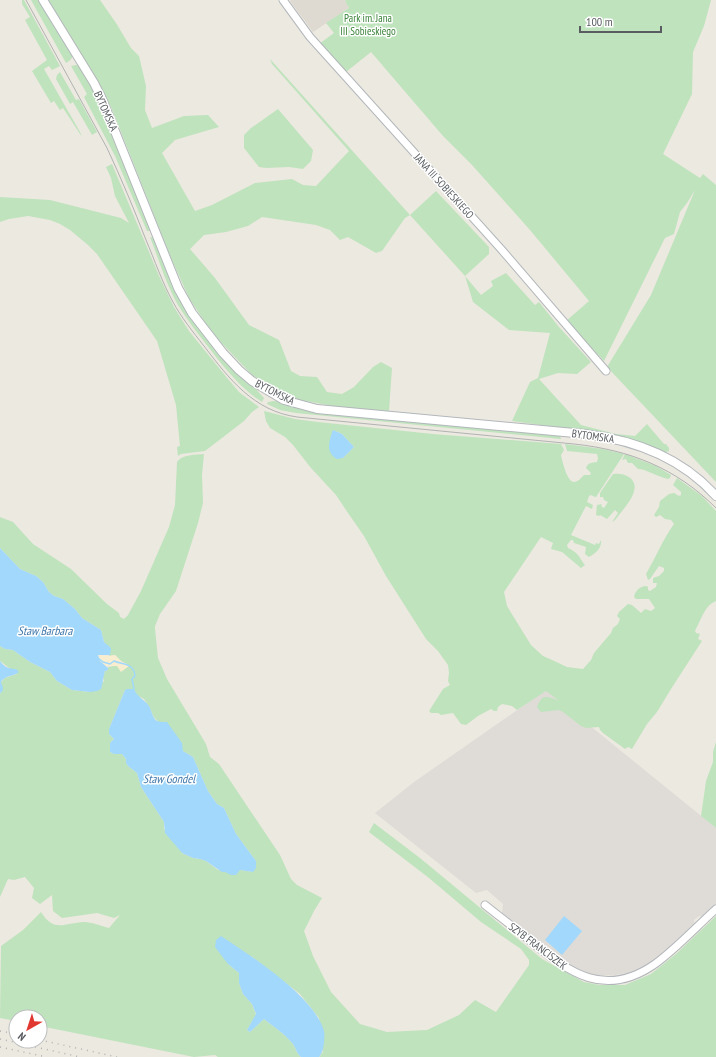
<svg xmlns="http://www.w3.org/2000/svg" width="716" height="1057" font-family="'PT Sans Narrow',sans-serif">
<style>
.industrial{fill:#dfdcd8}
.education{fill:#dedad2}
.green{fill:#bfe3bd;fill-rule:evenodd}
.sand{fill:#f8edcf}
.water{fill:#a1d8fb}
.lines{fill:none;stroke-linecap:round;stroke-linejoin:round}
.stream{stroke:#a1d8fb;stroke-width:1.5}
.minor-casing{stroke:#b3b7bb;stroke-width:9}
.tertiary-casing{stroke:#b3b7bb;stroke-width:10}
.minor{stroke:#fff;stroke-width:7}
.tertiary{stroke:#fff;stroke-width:8}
.tram{stroke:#b1b2b2;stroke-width:1}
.rail{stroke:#b1b2b2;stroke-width:1.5;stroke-dasharray:1 5;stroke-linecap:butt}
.labels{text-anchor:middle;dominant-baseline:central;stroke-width:3;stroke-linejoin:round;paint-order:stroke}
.park-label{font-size:11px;fill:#388138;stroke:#fff}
.street-label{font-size:11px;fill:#595d61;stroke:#fff}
.water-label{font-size:12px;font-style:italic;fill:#4179ab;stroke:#fff}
</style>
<rect width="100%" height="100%" fill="#ece9e0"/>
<path class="industrial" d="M 546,690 L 716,828 L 716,905 L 703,917 L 699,916 L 694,920 L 695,925 L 653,962 L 634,972 L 615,975 L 595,975 L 580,971 L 564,962 L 502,913 L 503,904 L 487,890 L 476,893 L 375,813 L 414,782 Z"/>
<path class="education" d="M 291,0 L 346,0 L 345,1 L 349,8 L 313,32 L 290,1 Z"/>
<path class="green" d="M 22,0 L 24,0 L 60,66 L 52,70 L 49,66 L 44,69 L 80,132 L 82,137 L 63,108 L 60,110 L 54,101 L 51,103 L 32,71 L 47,60 L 25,20 L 30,17 L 22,4 Z
M 31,0 L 39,0 L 72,55 C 73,59 69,61 66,63 Z
M 46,0 L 100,0 L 116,23 L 131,48 L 139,56 L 146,86 L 145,110 L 152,128 L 184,116 L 208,115 L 219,127 L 175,140 L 162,153 L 195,211 L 212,205 L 255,183 L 292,179 L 303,185 L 316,186 L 349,151 L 272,64 L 270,59 L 410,215 L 436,191 L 489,247 L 489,254 L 465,276 L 481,295 L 493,286 L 491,281 L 506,273 L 535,305 L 539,302 L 559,327 L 591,362 L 577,374 L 558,373 L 539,379 L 581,425 L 616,434 L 635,436 L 647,424 L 664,444 L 666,444 L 669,448 L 669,451 L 664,453 L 635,441 L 619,436 L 512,421 L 530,382 L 538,378 L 550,333 L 509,330 L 473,302 L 465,276 L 410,215 L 405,218 L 382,251 L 376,253 L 348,237 L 340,240 L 330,230 L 316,225 L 262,217 L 248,226 L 226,232 L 204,235 L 190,249 L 215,278 L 249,325 L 279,340 L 291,371 L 300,376 L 317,377 L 327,392 L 342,394 L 354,387 L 373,367 L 381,362 L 392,368 L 389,411 L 344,408 L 300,400 L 277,390 L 252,375 L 212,333 L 189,298 L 171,258 L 111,107 L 83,59 Z
M 346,0 L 711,0 L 704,26 L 693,52 L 692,94 L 663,154 L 700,178 L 703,174 L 716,185 L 716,482 L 607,367 L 651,295 L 695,190 L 687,203 L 680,212 L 674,234 L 665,238 L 604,361 L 566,321 L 589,301 L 530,230 L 472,165 L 443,136 L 371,52 L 346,72 L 325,48 L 319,44 L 334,33 L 326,23 L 349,8 L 345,1 Z
M 76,65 L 80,66 L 95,92 L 151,231 L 147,231 L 115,156 L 84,97 L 87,94 L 71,66 Z
M 60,72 L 76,100 L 79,99 L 97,132 L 92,135 L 73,102 L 70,104 L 56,79 L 57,75 Z
M 278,109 L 313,150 L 311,161 L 303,169 L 289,167 L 266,168 L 259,167 L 244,148 L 244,135 L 251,128 Z
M 112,164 L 160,278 L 174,307 L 189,331 L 228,379 L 239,392 L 259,407 L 252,412 L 244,421 L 205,451 L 181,454 L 178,456 L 177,447 L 180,446 L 176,405 L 157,341 L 97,254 L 88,245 L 70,230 L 60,224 L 50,220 L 28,216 L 9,219 L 0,222 L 0,197 L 50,200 L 121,218 L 129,223 L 115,196 L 111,178 L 106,167 Z
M 150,237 L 154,238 L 175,289 L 251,384 L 264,398 L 262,402 C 243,390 230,374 216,357 C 203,340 189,323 178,305 C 166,284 159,260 150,237 Z
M 274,401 L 560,434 L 561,439 L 296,413 L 280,410 L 267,404 L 268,402 Z
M 264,411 L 295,419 L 318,422 L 433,434 L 561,444 L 564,450 L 561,455 C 562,460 567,482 574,482 C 578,482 581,478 584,475 L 590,475 L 591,473 L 586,468 C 588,462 592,463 597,462 L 598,458 L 597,454 L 567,451 L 565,444 L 603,449 L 624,454 L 596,497 L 595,497 L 591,495 L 589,496 L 587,502 L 593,505 L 592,509 L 586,506 L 571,535 L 595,545 L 596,543 L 599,544 L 601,540 C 602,549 595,553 589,557 L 585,554 L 586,547 L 574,543 L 573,540 L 571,540 L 567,545 L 568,548 C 580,554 578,556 585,565 L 581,568 L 562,552 L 551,549 L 553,543 L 541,537 L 504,592 L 507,606 L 531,645 L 543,656 L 552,660 L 567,667 L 583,669 L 591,660 L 594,653 L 611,633 L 613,628 L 618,624 L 620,619 L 617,616 L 619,612 L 628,604 L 632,605 L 641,613 L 645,609 L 651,611 L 655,608 L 649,599 L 636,599 L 634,597 C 635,591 640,586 646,586 L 648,587 L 648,590 L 650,591 L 656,587 L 657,583 L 653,583 L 653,578 L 659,576 L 664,571 L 664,568 L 659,566 L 650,579 L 648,580 L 646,574 C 656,557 663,539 674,524 L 671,520 L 665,519 L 660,515 L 656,517 L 654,515 L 659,507 L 660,501 L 669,494 L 674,493 L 679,496 L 681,495 L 681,492 L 673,485 L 677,478 L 702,496 L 716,511 L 716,601 C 705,605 701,620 695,631 L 696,633 L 700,634 L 698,639 L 702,641 L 671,689 L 657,712 L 647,724 L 632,749 L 628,747 L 625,749 L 603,733 L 600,730 L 599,727 L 586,728 L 581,726 L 563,712 L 559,710 L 541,712 L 537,707 C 542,693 547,697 558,700 L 546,691 L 517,710 L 512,706 L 502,704 L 498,707 L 497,711 L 494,711 L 491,709 L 478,716 L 466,725 L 461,724 L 453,713 L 441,715 L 438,713 L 431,713 L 429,711 L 443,689 L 450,685 L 448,681 L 449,673 L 448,665 L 438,651 L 426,639 L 386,576 L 364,536 L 348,513 L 336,495 L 311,468 L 293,445 L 285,437 L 270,428 L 266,421 ZM 333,430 L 342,434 L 354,447 L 343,458 Z
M 204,454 L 202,475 L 203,503 L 198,523 L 176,591 L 160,614 L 155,626 L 155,629 L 158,658 L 167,679 L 206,744 L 210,757 L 219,764 L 280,855 L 291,879 L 297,885 L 322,898 L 314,911 L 304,931 L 313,956 L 331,992 L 360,1024 L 387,1032 L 427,1030 L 459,1015 L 475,1000 L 496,1012 L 529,965 L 529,960 L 521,949 L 481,922 L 429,878 L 369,832 L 374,823 L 420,858 L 542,959 L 584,982 L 599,985 L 625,985 L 651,974 L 676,954 L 716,916 L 716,1057 L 319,1057 L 323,1052 L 319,1018 L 300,994 L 251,956 L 228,964 L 239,973 L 239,983 L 243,994 L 252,1004 L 256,1015 L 247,1030 L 250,1032 L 264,1019 C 274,1027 285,1034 293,1044 C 296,1048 296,1053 301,1057 L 218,1057 L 215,1055 L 194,1057 L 40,1026 L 40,1017 L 16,1017 L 16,1021 L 0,1018 L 1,946 L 23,930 L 41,912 C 54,933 64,923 84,922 C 92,922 101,926 109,928 L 120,915 L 114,918 L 97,913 L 62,918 L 53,911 L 52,895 L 40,904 L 32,898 L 34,888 L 25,877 L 14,880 L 8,879 L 0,897 L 0,693 L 2,692 L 1,682 L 5,678 L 17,674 L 0,661 L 0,646 L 5,649 L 13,650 L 30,662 L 50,672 L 57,681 L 72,690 L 90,692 L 104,681 L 103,677 L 105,671 L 108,670 L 108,667 L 127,664 L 121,661 L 115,655 L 109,656 L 110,651 L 104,642 L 101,630 L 82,618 L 75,609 L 63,599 L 54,596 L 49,592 L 43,582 L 36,576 L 20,569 L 0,548 L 0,517 L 13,522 L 33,544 L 71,569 L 107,604 L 119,613 L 120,617 L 124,619 L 128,615 L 141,591 L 169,527 L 175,505 L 177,462 C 182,454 196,455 204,454 ZM 125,690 L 135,692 L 138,696 L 144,699 L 150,708 L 153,716 L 183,751 L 193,757 L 208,791 L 217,804 L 224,808 L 236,834 L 256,861 L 253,872 L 240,870 L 237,872 L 218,870 L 206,861 L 200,859 L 193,858 L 182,853 L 164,829 L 164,822 L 141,787 L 137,773 L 128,766 L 126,763 L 126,759 L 122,754 L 114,754 L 110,752 L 110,743 L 114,739 L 109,734 L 109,729 Z
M 625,454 L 656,466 L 671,475 L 670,478 L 668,479 C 658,477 646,469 638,469 L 632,463 L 628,463 L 626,459 L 622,460 Z
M 613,474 C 618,473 625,474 629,477 C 645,488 623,509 615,520 L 612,522 L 618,513 L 615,510 L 607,519 L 600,515 L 599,516 L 596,515 L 597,505 L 602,504 L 601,506 L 604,508 L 608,502 L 604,500 L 603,497 L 600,497 L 600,493 Z
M 716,742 L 716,828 L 701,816 L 706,781 L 713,762 L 713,752 Z"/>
<path class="sand" d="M 98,655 L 109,656 L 115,655 L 121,661 L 129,666 L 121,672 L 117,666 L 105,666 L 100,661 Z"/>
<path class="water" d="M 333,430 L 342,434 L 354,447 L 343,458 L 337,459 C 325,452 329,441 333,430 Z
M 0,548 L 20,569 L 36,576 L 43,582 L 49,592 L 54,596 L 63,599 L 75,609 L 82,618 L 101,630 L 104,642 L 111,648 L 110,655 L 98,655 L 100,661 L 108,668 L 108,670 L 105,671 C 103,677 103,683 101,689 L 97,691 L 90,692 L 72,690 L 57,681 L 50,672 L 30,662 L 13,650 L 5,649 L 0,646 Z
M 0,661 C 4,667 9,669 16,669 L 19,672 C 13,677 5,675 1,682 L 3,688 L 2,692 L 0,693 Z
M 127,689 L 134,689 C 137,697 144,699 149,706 C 152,711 152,718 157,721 C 159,722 164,722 167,722 L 182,743 L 183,751 L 193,757 L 208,791 L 217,804 L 224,808 L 236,834 L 256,861 L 256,868 L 253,872 L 240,870 L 236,875 L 231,875 L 225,872 L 222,872 L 206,861 L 200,859 L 193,858 L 182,853 L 165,833 L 164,822 L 141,787 L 137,773 L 128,766 L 126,763 L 126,759 L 122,754 L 114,754 L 110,752 L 110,743 L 114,739 L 109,734 L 109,729 L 125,690 Z
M 564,916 L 582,931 L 562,955 L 545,940 Z
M 221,936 C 251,956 314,996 324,1031 C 325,1035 324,1039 324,1043 C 323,1049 323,1052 319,1057 L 301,1057 C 296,1053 296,1048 293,1044 C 285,1034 274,1027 264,1019 L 250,1032 L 247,1030 L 256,1014 L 252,1004 L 243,994 L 239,983 L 239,973 L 228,964 L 215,947 L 216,940 Z"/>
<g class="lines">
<path class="stream" d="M 98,658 L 103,662 L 110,664 L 114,661 C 123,665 134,663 135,676 L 132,679 L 134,689"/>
<g class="minor-casing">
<path id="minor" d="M 283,0 L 310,37 L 501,249 L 606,371
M 485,905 C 500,917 515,928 530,941 C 570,973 605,999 655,964 C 677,948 696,927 716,909"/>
</g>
<g class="tertiary-casing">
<path id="tertiary" d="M 43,0 L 94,83 L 102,99 L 178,288 L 192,313 L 223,353 L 239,370 L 252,381 L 284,400 L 317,409 L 585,434 C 635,440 682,458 716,496"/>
</g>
<use href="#minor" class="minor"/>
<use href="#tertiary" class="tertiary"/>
<path class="tram" d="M 26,0 L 107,148 C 121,178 134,209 146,240 C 155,261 162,282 173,302 C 181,317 193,332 204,346 C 229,379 254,411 297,417 L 574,444 C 630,450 676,468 716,508"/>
<path class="rail" d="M 0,1031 L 16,1034
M 0,1039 L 80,1057
M 40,1040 L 117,1057
M 0,1047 L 47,1057"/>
</g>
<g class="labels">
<g class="park-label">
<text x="368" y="18">Park im. Jana<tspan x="368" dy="13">III Sobieskiego</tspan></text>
</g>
<g class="street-label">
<text transform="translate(106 111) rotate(66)">BYTOMSKA</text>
<text transform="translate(444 186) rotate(48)">JANA III SOBIESKIEGO</text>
<text transform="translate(275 392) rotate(27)">BYTOMSKA</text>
<text transform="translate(593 436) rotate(8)">BYTOMSKA</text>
<text transform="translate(538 946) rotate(37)">SZYB FRANCISZEK</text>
</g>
<g class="water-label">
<text x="45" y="630">Staw Barbara</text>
<text x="169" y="778">Staw Gondel</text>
</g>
</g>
<g transform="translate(28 1029) rotate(219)"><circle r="19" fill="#ffffff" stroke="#bdbec0"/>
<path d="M0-3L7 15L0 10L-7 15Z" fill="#e13731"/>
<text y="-6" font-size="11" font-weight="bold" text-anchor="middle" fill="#595d61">N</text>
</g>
<path d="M580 26v6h81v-6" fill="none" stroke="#595d61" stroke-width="2"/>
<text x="586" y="26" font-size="12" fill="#595d61" stroke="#ffffff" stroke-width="3" paint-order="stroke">100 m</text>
</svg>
